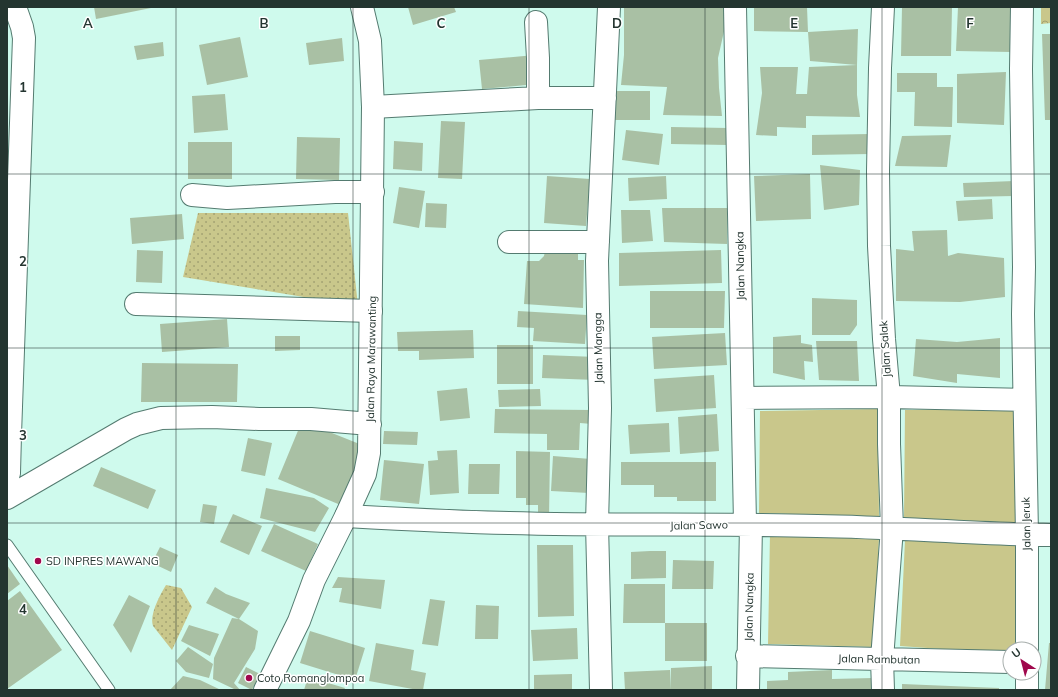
<svg xmlns="http://www.w3.org/2000/svg" width="1058" height="697" font-family="Mulish,sans-serif">
<style>
.grass{fill:url(#grass-dots)}
.park{fill:url(#park-crowns)}
.pitch{fill:#c9c78b}
.building{fill:#a9c0a4}
.lines{fill:none;stroke-linecap:round;stroke-linejoin:round}
.service-casing{stroke:#547b70;stroke-width:13}
.minor-casing{stroke:#547b70;stroke-width:24}
.tertiary-casing{stroke:#547b70;stroke-width:24}
.service{stroke:#fff;stroke-width:11}
.minor{stroke:#fff;stroke-width:22}
.tertiary{stroke:#fff;stroke-width:22}
.grid{fill:none;stroke:#243530;stroke-width:1;stroke-opacity:0.55}
.poi-dot{fill:#a0084d;stroke:#fff;stroke-width:1.5}
.labels{text-anchor:middle;dominant-baseline:central;stroke-width:3;stroke-linejoin:round;paint-order:stroke}
.street-label{font-size:11px;fill:#243530;stroke:#fff}
.poi-label{font-size:11px;fill:#243530;stroke:#fff;text-anchor:start}
.grid-label{font-size:13px;text-anchor:middle;font-weight:bold;fill:#243530;stroke:#fff;stroke-width:3;stroke-linejoin:round;paint-order:stroke}
</style>
<defs>
<pattern id="grass-dots" width="8" height="8" patternUnits="userSpaceOnUse"><rect width="8" height="8" fill="#c9c78b"/><path d="M2 2h.1M6 6h.1" fill="none" stroke="#a3a272" stroke-width="1.8" stroke-linecap="round"/></pattern>
<pattern id="park-crowns" width="20" height="18" patternUnits="userSpaceOnUse"><rect width="20" height="18" fill="#c9c78b"/><path d="M2 6a3 3 0 1 1 6 0M12 15a3 3 0 1 1 6 0" fill="none" stroke="#a3a272"/></pattern>
</defs>
<rect width="100%" height="100%" fill="#cffaed"/>
<path class="grass" d="M 198,213 L 348,213 L 358,306 L 183,277 Z
M 166,585 L 181,588 L 192,607 L 172,650 L 153,626 C 149,615 160,595 166,585 Z"/>
<path class="park" d="M 1041,7 L 1051,7 L 1051,23 L 1041,24 Z"/>
<path class="pitch" d="M 1018,408 L 1020,523 L 904,518 L 905,410 Z
M 878,409 L 879,517 L 759,513 L 760,411 Z
M 770,533 L 879,537 L 874,647 L 768,644 Z
M 905,540 L 1021,542 L 1021,649 L 1010,649 L 1010,654 L 900,646 Z"/>
<path class="building" d="M 94,7 L 151,7 L 151,8 L 96,19 Z
M 408,7 L 454,7 L 456,12 L 413,25 Z
M 624,7 L 724,7 L 725,27 L 718,58 L 719,88 L 722,116 L 663,115 L 667,87 L 621,85 L 624,55 Z
M 754,7 L 807,7 L 808,32 L 754,31 Z
M 902,7 L 952,7 L 951,56 L 901,56 Z
M 958,7 L 1013,7 L 1011,52 L 956,51 Z
M 858,29 L 857,65 L 810,61 L 808,32 Z
M 1042,34 L 1051,34 L 1051,120 L 1045,120 Z
M 240,37 L 248,77 L 207,85 L 199,45 Z
M 342,38 L 344,61 L 309,65 L 306,43 Z
M 163,42 L 164,56 L 137,60 L 134,46 Z
M 535,55 L 537,84 L 482,89 L 479,60 Z
M 857,65 L 857,95 L 860,117 L 806,116 L 806,128 L 777,127 L 777,136 L 756,135 L 762,93 L 760,67 L 798,67 L 796,94 L 807,94 L 809,67 Z
M 1006,72 L 1004,125 L 957,123 L 957,74 Z
M 897,73 L 937,73 L 937,87 L 953,87 L 952,127 L 914,126 L 915,92 L 897,92 Z
M 615,91 L 650,91 L 650,120 L 615,120 Z
M 225,94 L 228,130 L 194,133 L 192,96 Z
M 441,121 L 465,122 L 462,179 L 438,178 Z
M 671,127 L 728,128 L 728,145 L 671,144 Z
M 626,130 L 663,134 L 659,165 L 622,160 Z
M 870,134 L 870,154 L 812,155 L 812,135 Z
M 951,135 L 947,167 L 895,166 L 902,136 Z
M 297,137 L 340,138 L 339,180 L 296,179 Z
M 394,141 L 423,143 L 422,171 L 393,169 Z
M 188,142 L 232,142 L 232,179 L 188,179 Z
M 820,165 L 860,170 L 859,205 L 824,210 Z
M 810,174 L 811,219 L 756,221 L 754,176 Z
M 547,176 L 590,179 L 586,226 L 544,223 Z
M 666,176 L 667,199 L 629,201 L 628,178 Z
M 1014,181 L 1014,196 L 964,197 L 963,183 Z
M 399,187 L 425,191 L 419,228 L 393,223 Z
M 992,199 L 993,219 L 958,221 L 956,201 Z
M 426,203 L 447,204 L 446,228 L 425,227 Z
M 662,208 L 727,208 L 727,244 L 664,242 Z
M 621,210 L 650,210 L 653,241 L 622,243 Z
M 182,214 L 184,239 L 132,244 L 130,218 Z
M 947,230 L 948,256 L 958,253 L 1004,258 L 1005,297 L 960,302 L 896,301 L 896,249 L 914,251 L 912,231 Z
M 546,246 L 578,247 L 578,260 L 584,260 L 583,308 L 524,304 L 527,261 L 539,261 L 544,256 Z
M 137,250 L 163,251 L 162,283 L 136,282 Z
M 721,250 L 722,283 L 619,286 L 619,253 Z
M 650,291 L 725,291 L 724,328 L 650,328 Z
M 812,298 L 857,300 L 857,325 L 850,335 L 812,335 Z
M 518,311 L 587,315 L 585,344 L 533,341 L 534,328 L 517,327 Z
M 227,319 L 229,347 L 162,352 L 160,324 Z
M 473,330 L 474,358 L 419,360 L 419,351 L 398,351 L 397,332 Z
M 725,333 L 727,365 L 654,369 L 652,337 Z
M 801,335 L 801,343 L 812,345 L 813,362 L 804,361 L 805,380 L 773,373 L 773,337 Z
M 275,336 L 300,336 L 300,350 L 275,351 Z
M 1000,338 L 1000,378 L 957,374 L 957,383 L 913,376 L 916,339 L 957,342 Z
M 816,341 L 857,341 L 859,381 L 819,380 Z
M 497,345 L 533,345 L 533,384 L 497,384 Z
M 543,355 L 597,357 L 596,380 L 542,378 Z
M 142,363 L 238,364 L 237,402 L 141,402 Z
M 714,375 L 716,408 L 656,412 L 654,379 Z
M 467,388 L 470,418 L 440,421 L 437,391 Z
M 540,389 L 541,406 L 499,407 L 498,390 Z
M 495,409 L 592,410 L 592,424 L 580,423 L 579,450 L 547,450 L 547,434 L 494,433 Z
M 717,414 L 719,451 L 680,454 L 678,417 Z
M 302,421 L 367,447 L 343,506 L 278,479 Z
M 669,423 L 670,452 L 630,454 L 628,425 Z
M 384,431 L 418,432 L 417,445 L 383,444 Z
M 248,438 L 272,443 L 265,476 L 241,471 Z
M 457,450 L 459,493 L 430,495 L 428,461 L 438,460 L 437,451 Z
M 516,451 L 550,452 L 549,518 L 538,518 L 538,505 L 526,505 L 526,498 L 516,498 Z
M 553,456 L 591,459 L 589,493 L 551,491 Z
M 384,460 L 424,464 L 419,504 L 380,500 Z
M 621,462 L 716,462 L 716,501 L 677,501 L 677,497 L 654,497 L 654,485 L 621,485 Z
M 469,464 L 500,464 L 499,494 L 468,494 Z
M 101,467 L 156,490 L 148,509 L 93,486 Z
M 266,488 L 314,498 L 329,508 L 315,532 L 260,518 Z
M 203,504 L 217,506 L 214,524 L 200,522 Z
M 233,514 L 262,526 L 249,555 L 220,542 Z
M 274,524 L 318,544 L 306,571 L 261,551 Z
M 537,545 L 573,545 L 574,616 L 538,617 Z
M 160,547 L 178,555 L 171,572 L 152,563 Z
M 650,551 L 666,551 L 666,578 L 631,579 L 631,552 Z
M 673,560 L 714,561 L 713,589 L 672,589 Z
M 7,565 L 20,584 L 7,594 Z
M 338,577 L 385,580 L 381,609 L 339,602 L 342,588 L 332,588 Z
M 624,584 L 665,584 L 665,623 L 707,623 L 707,661 L 665,661 L 665,623 L 623,623 Z
M 215,587 L 226,594 L 250,603 L 239,619 L 258,631 L 255,649 L 234,683 L 240,690 L 236,690 L 213,679 L 214,658 L 232,618 L 239,619 L 206,603 Z
M 20,591 L 62,650 L 7,689 L 7,601 Z
M 129,595 L 150,606 L 131,653 L 113,625 Z
M 430,599 L 445,601 L 438,646 L 422,644 Z
M 476,605 L 499,606 L 498,639 L 475,639 Z
M 189,625 L 219,634 L 210,656 L 181,641 Z
M 577,628 L 578,659 L 533,661 L 531,630 Z
M 310,631 L 365,648 L 355,680 L 300,663 Z
M 376,643 L 414,650 L 411,670 L 426,673 L 423,690 L 418,690 L 369,681 Z
M 1049,643 L 1051,643 L 1051,690 L 1045,690 Z
M 188,647 L 213,664 L 209,678 L 186,672 L 176,661 Z
M 712,666 L 712,690 L 670,690 L 671,668 Z
M 246,667 L 260,674 L 252,690 L 238,683 Z
M 670,670 L 670,690 L 625,690 L 624,672 Z
M 832,670 L 832,679 L 873,678 L 873,690 L 767,690 L 767,681 L 788,680 L 788,672 Z
M 572,674 L 572,690 L 534,690 L 534,675 Z
M 183,676 L 200,680 L 221,690 L 170,690 Z
M 308,677 L 345,688 L 344,690 L 304,690 Z
M 902,684 L 999,688 L 999,690 L 902,690 Z"/>
<g class="lines">
<g class="service-casing">
<path id="service" d="M 7,545 L 109,690"/>
</g>
<g class="minor-casing">
<path id="minor" d="M 735,7 L 745,524
M 1022,7 L 1021,69 L 1024,267 L 1023,314 L 1027,535 L 1027,649
M 536,22 L 538,58 L 538,98
M 373,107 L 538,98 L 605,98
M 192,195 L 227,198 L 335,192 L 373,192
M 509,242 L 598,242
M 136,304 L 371,311
M 743,398 L 889,397 L 1024,400
M 346,516 C 400,519 455,522 509,523 C 612,526 715,523 817,526 C 895,527 973,534 1051,535
M 747,656 L 1010,662
M 1027,673 L 1027,690
M 601,690 L 597,524 L 600,408 L 597,261 L 609,7
M 748,690 L 751,524
M 883,690 L 882,659 L 892,528 L 889,444 L 889,397 L 884,339 L 879,246 L 878,171 L 880,68 L 883,7"/>
</g>
<g class="tertiary-casing">
<path id="tertiary" d="M 7,480 L 9,473 L 10,435 L 24,38 L 22,27 L 15,7
M 7,498 L 126,429 L 137,424 L 161,418 L 212,417 L 259,419 L 311,419 L 370,424
M 265,690 L 299,621 L 314,580 L 346,516 L 365,474 L 369,453 L 373,107 L 370,41 L 362,7"/>
</g>
<use href="#service" class="service"/>
<use href="#minor" class="minor"/>
<use href="#tertiary" class="tertiary"/>
</g>
<path class="grid" d="M 176,7 L 176,690M 353,7 L 353,690M 529,7 L 529,690M 705,7 L 705,690M 882,7 L 882,690M 7,174 L 1051,174M 7,348 L 1051,348M 7,523 L 1051,523"/>
<g class="poi-dot">
<circle cx="38" cy="561" r="4"/>
<circle cx="249" cy="678" r="4"/>
</g>
<g class="labels">
<g class="street-label">
<text transform="translate(740 266) rotate(-91)">Jalan Nangka</text>
<text transform="translate(598 348) rotate(-91)">Jalan Mangga</text>
<text transform="translate(885 349) rotate(-94)">Jalan Salak</text>
<text transform="translate(371 359) rotate(-89)">Jalan Raya Marawanting</text>
<text transform="translate(1026 524) rotate(-91)">Jalan Jeruk</text>
<text transform="translate(699 525) rotate(-1)">Jalan Sawo</text>
<text transform="translate(749 607) rotate(-89)">Jalan Nangka</text>
<text transform="translate(879 659) rotate(1)">Jalan Rambutan</text>
</g>
<g class="poi-label">
<text x="46" y="561">SD INPRES MAWANG</text>
<text x="257" y="678">Coto Romanglompoa</text>
</g>
</g>
<g class="grid-label">
<text x="88" y="28">A</text>
<text x="264" y="28">B</text>
<text x="441" y="28">C</text>
<text x="617" y="28">D</text>
<text x="794" y="28">E</text>
<text x="970" y="28">F</text>
<text x="23" y="92">1</text>
<text x="23" y="266">2</text>
<text x="23" y="440">3</text>
<text x="23" y="614">4</text>
</g>
<rect width="1058" height="697" fill="none" stroke="#243530" stroke-width="16"/>
<g transform="translate(1022 661) rotate(324)"><circle r="19" fill="#ffffff" stroke="#a7aeac"/>
<path d="M0-3L7 15L0 10L-7 15Z" fill="#a0084d"/>
<text y="-6" font-size="11" font-weight="bold" text-anchor="middle" fill="#243530">U</text>
</g>
</svg>
